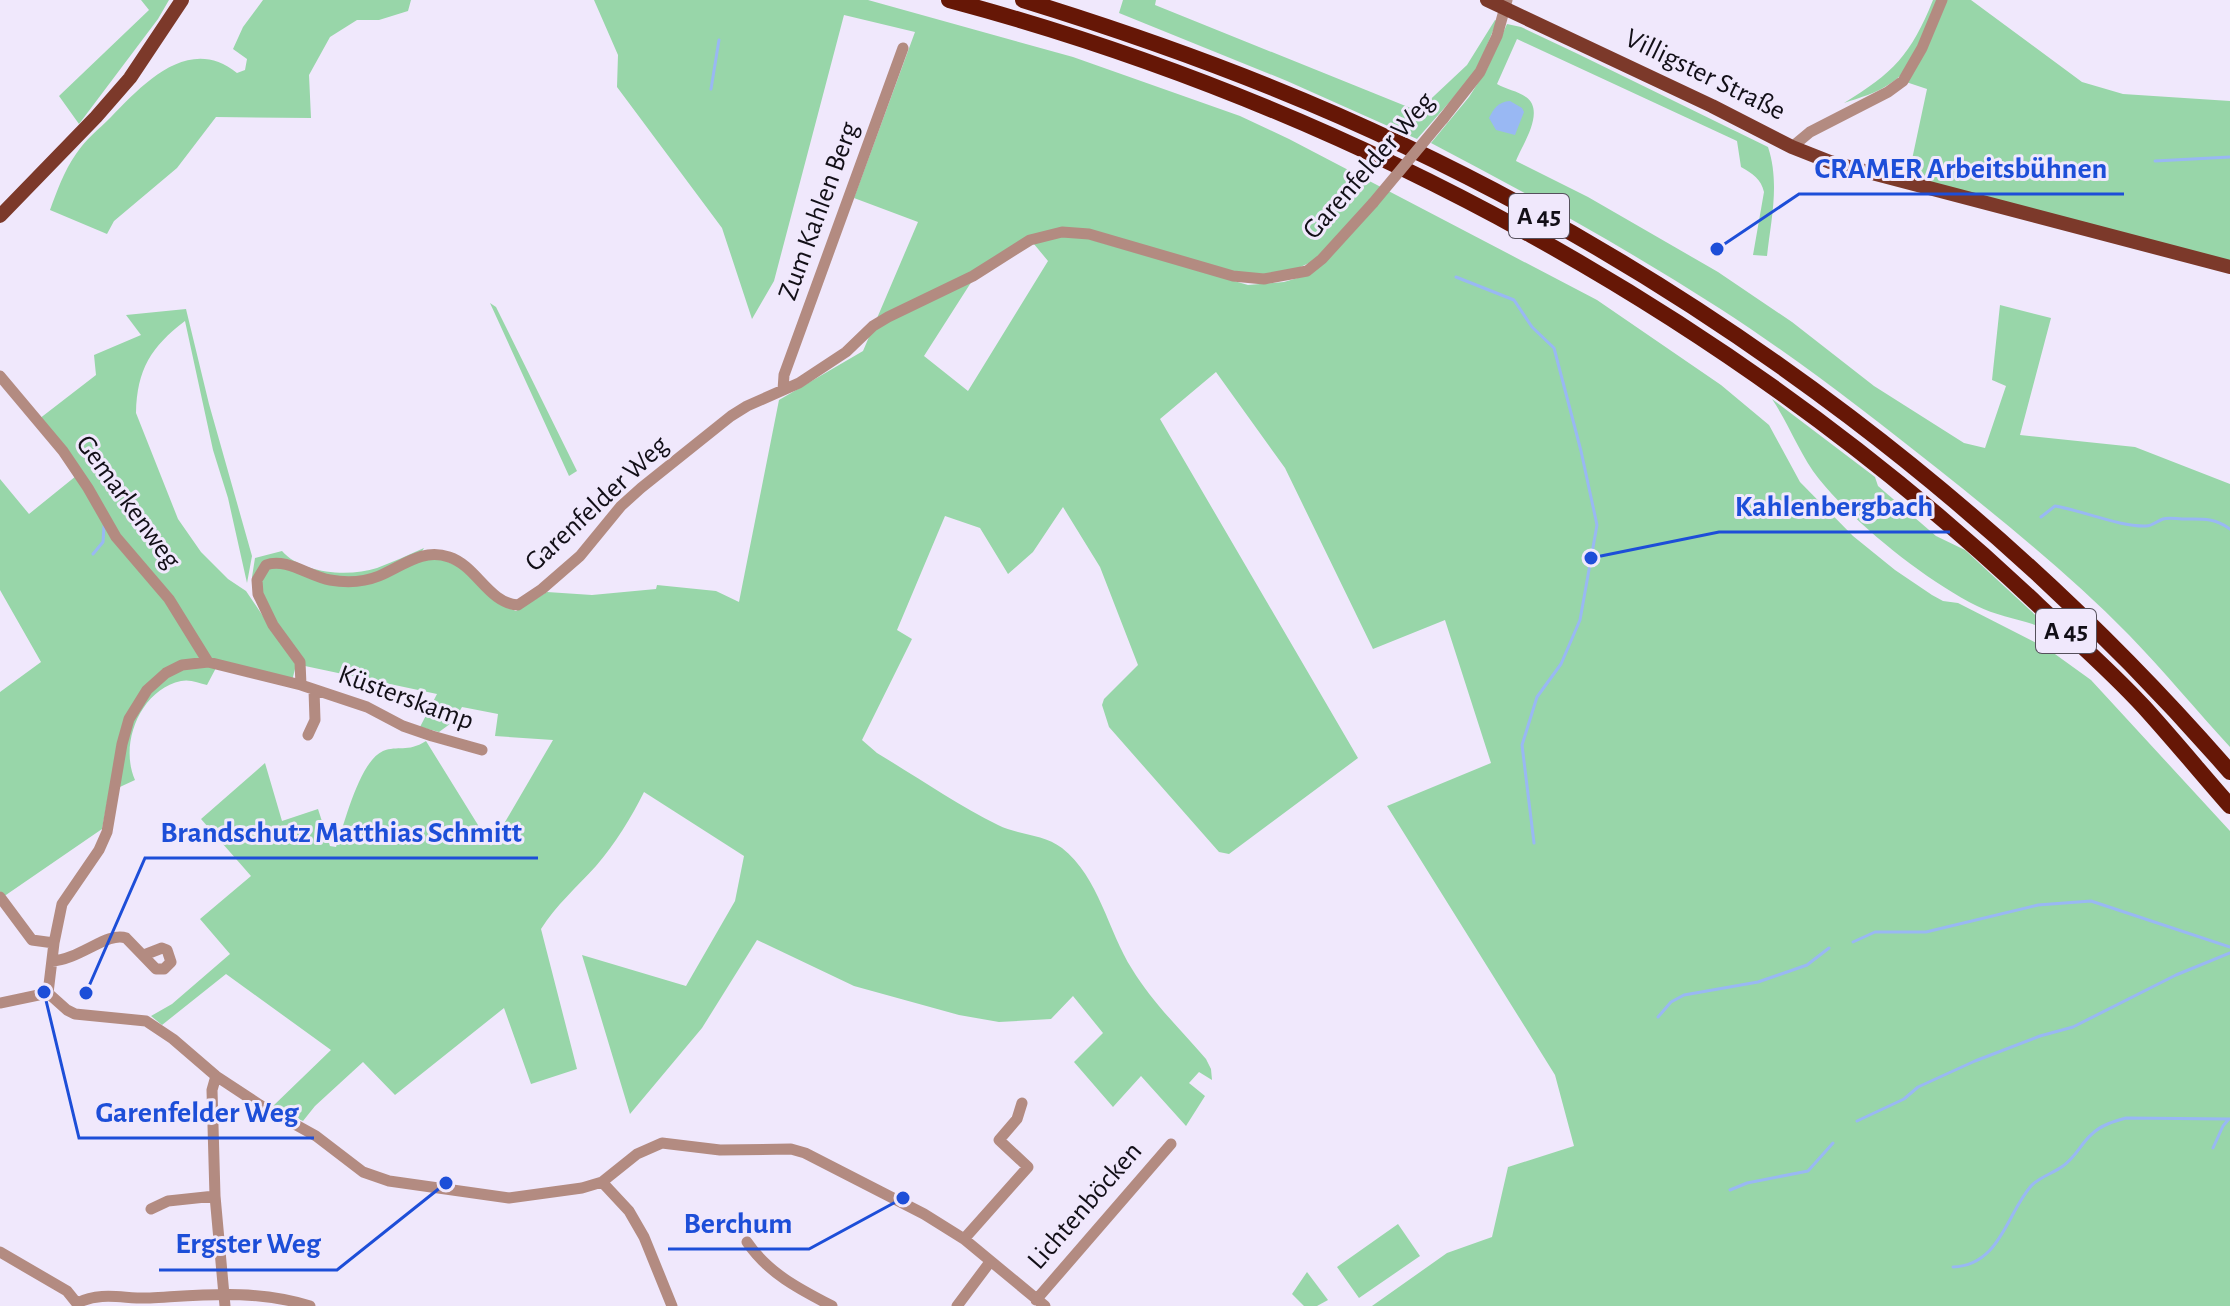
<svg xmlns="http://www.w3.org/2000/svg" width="2230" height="1306" font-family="'Alegreya Sans',sans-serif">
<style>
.green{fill:#98d6a9;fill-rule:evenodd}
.water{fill:#99b8f3}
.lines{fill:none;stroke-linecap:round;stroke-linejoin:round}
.stream{stroke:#99b8f3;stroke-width:3}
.minor{stroke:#b38b81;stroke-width:11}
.major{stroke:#7c392a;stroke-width:14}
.highway{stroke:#661706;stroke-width:16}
.minor-bridge{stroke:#b38b81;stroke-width:11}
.labels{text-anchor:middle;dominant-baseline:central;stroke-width:6;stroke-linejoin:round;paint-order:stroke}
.shield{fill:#f0e8fc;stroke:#55505c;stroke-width:2}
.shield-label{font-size:26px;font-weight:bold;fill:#120f17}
.street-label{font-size:28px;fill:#120f17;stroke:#f0e8fc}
.leader{fill:none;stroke:#1d4ed8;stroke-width:3}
.callout-dot{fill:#1d4ed8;stroke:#f0e8fc;stroke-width:3}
.callout-label{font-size:30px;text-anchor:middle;font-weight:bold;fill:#1d4ed8;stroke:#f0e8fc;stroke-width:6;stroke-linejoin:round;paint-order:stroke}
</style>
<rect width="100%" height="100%" fill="#f0e8fc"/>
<path class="green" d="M 141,0 L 169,0 L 158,19 L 79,124 L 59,96 L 149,10 Z
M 263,0 L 411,0 L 408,11 L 379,20 L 357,20 L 330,37 L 309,75 L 311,118 L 216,117 L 177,168 L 114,221 L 107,234 L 50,210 C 57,191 64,171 76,154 C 85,140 99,129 111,117 C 143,84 189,34 237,73 L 245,70 L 247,59 L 233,49 L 243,27 Z
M 594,0 L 868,0 L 1073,57 L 1240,116 L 1289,139 L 1597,300 L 1721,385 L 1769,425 L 1800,482 L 1853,536 L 1895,570 L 1932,595 L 1943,601 L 1958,603 L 2048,649 L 2091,680 L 2230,831 L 2230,1306 L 1372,1306 L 1447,1253 L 1492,1237 L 1508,1167 L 1574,1146 L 1555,1075 L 1387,806 L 1491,763 L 1445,620 L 1373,649 L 1285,468 L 1216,372 L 1160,419 L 1358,758 L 1229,854 L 1219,852 L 1109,727 L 1102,705 L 1104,699 L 1138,665 L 1100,567 L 1063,507 L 1033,552 L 1008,574 L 980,528 L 945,516 L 897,630 L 912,639 L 862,740 L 877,753 C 917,777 956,804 998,825 C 1018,835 1044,834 1062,848 C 1099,877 1108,931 1132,969 C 1152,1002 1181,1030 1206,1059 L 1211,1069 L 1212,1080 L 1199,1072 L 1189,1083 L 1205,1096 L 1186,1126 L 1141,1076 L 1113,1107 L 1074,1062 L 1103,1033 L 1073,996 L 1051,1019 L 999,1022 L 959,1015 L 854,986 L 757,940 L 702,1028 L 630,1114 L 582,955 L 686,986 L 735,901 L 744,856 L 644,792 C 631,818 615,844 596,866 C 577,887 556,905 541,929 L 577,1069 L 531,1084 L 504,1008 L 395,1095 L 363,1062 L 315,1106 L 303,1121 L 272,1107 L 331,1050 L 226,974 L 162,1025 L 151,1016 L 172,1004 L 230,954 L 200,919 L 251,876 L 201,819 L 265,763 L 282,821 L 318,809 L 330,846 L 336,847 C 345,823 359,762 383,751 C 398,745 407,753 426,741 L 491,846 L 553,740 L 495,736 L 498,714 L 462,707 L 454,721 L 439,732 L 420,727 L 437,694 L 305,666 L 261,597 L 262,573 L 276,564 L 331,584 L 437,557 L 459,567 L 499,604 L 516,611 L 547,592 L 592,595 L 656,589 L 657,585 L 716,591 L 739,602 L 779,400 L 863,351 L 918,222 L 854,198 L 915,32 L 844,15 L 774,281 L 752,319 L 722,228 L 617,87 L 618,55 ZM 1082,237 L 1253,276 L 1292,271 L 1309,263 L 1311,274 L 1284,282 L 1248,285 ZM 1029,238 L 1048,261 L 968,391 L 924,356 L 979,270 Z
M 1123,0 L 1156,0 L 1155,5 L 1418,111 L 1467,65 L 1495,20 L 1497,21 L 1476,72 L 1417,139 L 1287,81 L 1119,13 Z
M 1933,0 L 1938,0 C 1927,27 1917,67 1891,83 C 1877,93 1859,98 1844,103 C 1893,73 1911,55 1933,0 Z
M 1945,0 L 1971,0 L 2082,82 L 2123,94 L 2230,101 L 2230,261 L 1907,183 L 1927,89 L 1903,81 Z
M 1507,24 L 1521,27 L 1578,54 L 1768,147 C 1780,183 1771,220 1767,256 L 1753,255 L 1764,192 C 1761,179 1753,174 1741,167 L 1737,141 L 1517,39 L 1497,84 C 1505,89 1518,91 1526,97 C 1546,111 1522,145 1516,161 L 1588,197 L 1718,272 L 1792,322 L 1874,386 L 1964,443 L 1985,448 L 2006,386 L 1992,380 L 2000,305 L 2051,318 L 2020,435 L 2135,447 L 2230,484 L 2230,747 C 2196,710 2164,671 2129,635 C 2070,575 2003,521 1938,469 C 1867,413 1795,357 1719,308 C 1625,248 1529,194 1431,143 L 1469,97 L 1487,69 Z
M 490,303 L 496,307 L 577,471 L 569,476 Z
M 186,309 L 209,404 L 252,556 L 247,583 L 228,498 L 213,450 L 185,321 C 151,347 137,369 136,413 L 178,519 L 201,552 L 228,579 L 246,591 L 296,665 L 292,681 L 211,659 L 139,562 L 39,419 L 96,375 L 94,355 L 141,335 L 126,315 Z
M 1772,399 L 1875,477 L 1878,486 L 1936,536 L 1965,550 L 2044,623 L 2041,627 C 2020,619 1996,616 1977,606 C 1925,580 1855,524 1819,479 C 1800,455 1789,424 1772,399 Z
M 76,476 L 217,666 L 207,685 C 199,683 190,679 181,681 C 140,690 119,744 135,780 L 109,792 L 102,829 L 3,897 L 0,891 L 0,692 L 41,662 L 0,590 L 0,479 L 29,514 Z
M 424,548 L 421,553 L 373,575 L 338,579 L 272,560 L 254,591 L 252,577 L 255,558 L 282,551 C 302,574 349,577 377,568 C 393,562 408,555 424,548 Z
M 1398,1224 L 1420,1256 L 1359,1298 L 1337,1267 Z
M 1307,1272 L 1328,1300 L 1317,1306 L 1304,1306 L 1292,1294 Z"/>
<path class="water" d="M 1510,101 L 1522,108 L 1524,112 L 1515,135 L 1496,130 L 1489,118 C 1494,108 1498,102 1510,101 Z"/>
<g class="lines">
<path class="stream" d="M 711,89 L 719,40
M 2155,161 L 2230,157
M 1456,277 L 1514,300 L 1532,327 L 1554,348 L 1581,451 L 1597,525 L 1580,620 L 1561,664 L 1537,697 L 1522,745 L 1534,843
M 2041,517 L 2055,506 C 2084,511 2120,527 2146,526 C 2152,526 2157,521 2163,519 C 2169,517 2176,519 2182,519 C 2200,519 2214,517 2230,529
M 93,554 L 103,542 L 104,526
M 1853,942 L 1875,932 L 1926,932 L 2038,905 L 2091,901 L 2230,947
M 1658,1017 L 1671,1002 L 1684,995 L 1758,982 L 1807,965 L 1829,948
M 1857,1121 L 1904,1099 L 1918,1087 L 1975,1061 L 2040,1036 L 2073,1027 L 2176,975 L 2230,953
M 2213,1148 L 2223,1126 L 2228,1120
M 1730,1190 L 1747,1183 L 1808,1171 L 1833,1143
M 1953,1267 C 2000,1265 2006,1215 2031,1186 C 2039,1177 2054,1173 2063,1166 C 2077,1156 2081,1143 2092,1134 C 2101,1125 2115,1121 2126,1118 L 2230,1119"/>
<path class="minor" d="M 1443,119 L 1480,72 L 1497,36 L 1507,0
M 1792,147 L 1810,132 L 1888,92 L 1903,81 L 1922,48 L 1942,0
M 0,376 L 63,451 L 88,488 L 116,537 L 169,599 L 208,662
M 783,390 L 784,375 L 903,48
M 301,685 L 367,707 L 403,726 L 432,736 L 482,750
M 308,735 L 315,720 L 314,690
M 0,897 L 32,940 L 54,943
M 52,961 C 79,960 108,931 126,938 L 156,969 L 164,969 L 171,962 L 167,950 L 162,948 L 144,955
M 48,993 L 54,943 L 62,904 L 99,850 L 107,832 L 122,744 L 129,719 L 147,690 L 166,673 L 182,665 L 208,662 L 301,685 L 300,662 L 273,625 L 258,594 L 257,580 L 266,565 C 286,557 310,577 330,580 C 347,583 364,582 379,576 C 403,566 422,548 449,557 C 477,566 488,603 518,605 L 542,589 L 580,556 L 621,506 L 641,488 L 731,416 L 747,406 L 799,383 L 846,352 L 873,326 L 888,317 L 973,276 L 1030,240 L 1062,232 L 1089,234 L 1233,276 L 1264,279 L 1307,271 L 1322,259 L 1373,203
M 0,1003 L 48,993 L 67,1010 L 75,1014 L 146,1021 L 173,1039 L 216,1076 L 260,1105 L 316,1136 L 363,1172 L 389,1181 L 509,1198 L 582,1188 L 602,1182 L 637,1154 L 662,1143 L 720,1150 L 791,1149 L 805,1153 L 924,1214 L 964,1239 L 1045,1306
M 216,1076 L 212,1090 L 215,1196 L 225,1306
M 602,1182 L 629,1211 L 644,1237 L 672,1306
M 151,1209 L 168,1201 L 215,1196
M 964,1239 L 1028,1167 L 999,1140 L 1017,1119 L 1022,1103
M 747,1242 C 768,1273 799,1289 832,1306
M 0,1252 L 67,1291 L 79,1306
M 1036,1300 L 1171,1144
M 77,1303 C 103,1291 123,1299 150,1298 C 205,1295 256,1289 310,1306
M 957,1306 L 990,1262"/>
<path class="major" d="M 1487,0 L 1712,106 L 1792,147 L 1830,162 L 2230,267
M 0,216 L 96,117 L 130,78 L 182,0"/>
<path class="highway" d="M 949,0 C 1353,108 1734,317 2038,605 C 2074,639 2111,671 2144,707 C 2173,739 2201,773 2230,806
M 1023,0 C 1153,40 1282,87 1405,146 C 1717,294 2003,511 2230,772"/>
<path class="minor-bridge" d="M 1373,203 L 1443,119"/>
</g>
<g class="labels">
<g class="shield">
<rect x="1509" y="194" width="60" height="44" rx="6"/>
<rect x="2036" y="609" width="60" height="44" rx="6"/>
</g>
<g class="shield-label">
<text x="1539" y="216">A 45</text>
<text x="2066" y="631">A 45</text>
</g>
<g class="street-label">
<text transform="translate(1705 75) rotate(26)">Villigster Straße</text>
<text transform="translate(1369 166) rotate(-49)">Garenfelder Weg</text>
<text transform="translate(819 211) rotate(-70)">Zum Kahlen Berg</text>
<text transform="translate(128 502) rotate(54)">Gemarkenweg</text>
<text transform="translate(597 504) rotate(-43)">Garenfelder Weg</text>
<text transform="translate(406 698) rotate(20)">Küsterskamp</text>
<text transform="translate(1085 1206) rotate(-49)">Lichtenböcken</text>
</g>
</g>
<path class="leader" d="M1717 249L1799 194H2124M1591 558L1719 532H1950M86 993L145 858H538M44 992L79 1138H314M903 1198L809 1249H668M446 1183L337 1270H159"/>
<g class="callout-dot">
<circle cx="1717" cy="249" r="8"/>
<circle cx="1591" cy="558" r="8"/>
<circle cx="86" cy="993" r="8"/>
<circle cx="44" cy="992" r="8"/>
<circle cx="903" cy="1198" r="8"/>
<circle cx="446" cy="1183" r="8"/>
</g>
<g class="callout-label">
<text x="1961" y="178">CRAMER Arbeitsbühnen</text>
<text x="1834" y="516">Kahlenbergbach</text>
<text x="341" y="842">Brandschutz Matthias Schmitt</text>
<text x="197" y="1122">Garenfelder Weg</text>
<text x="738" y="1233">Berchum</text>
<text x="248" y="1253">Ergster Weg</text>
</g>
</svg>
